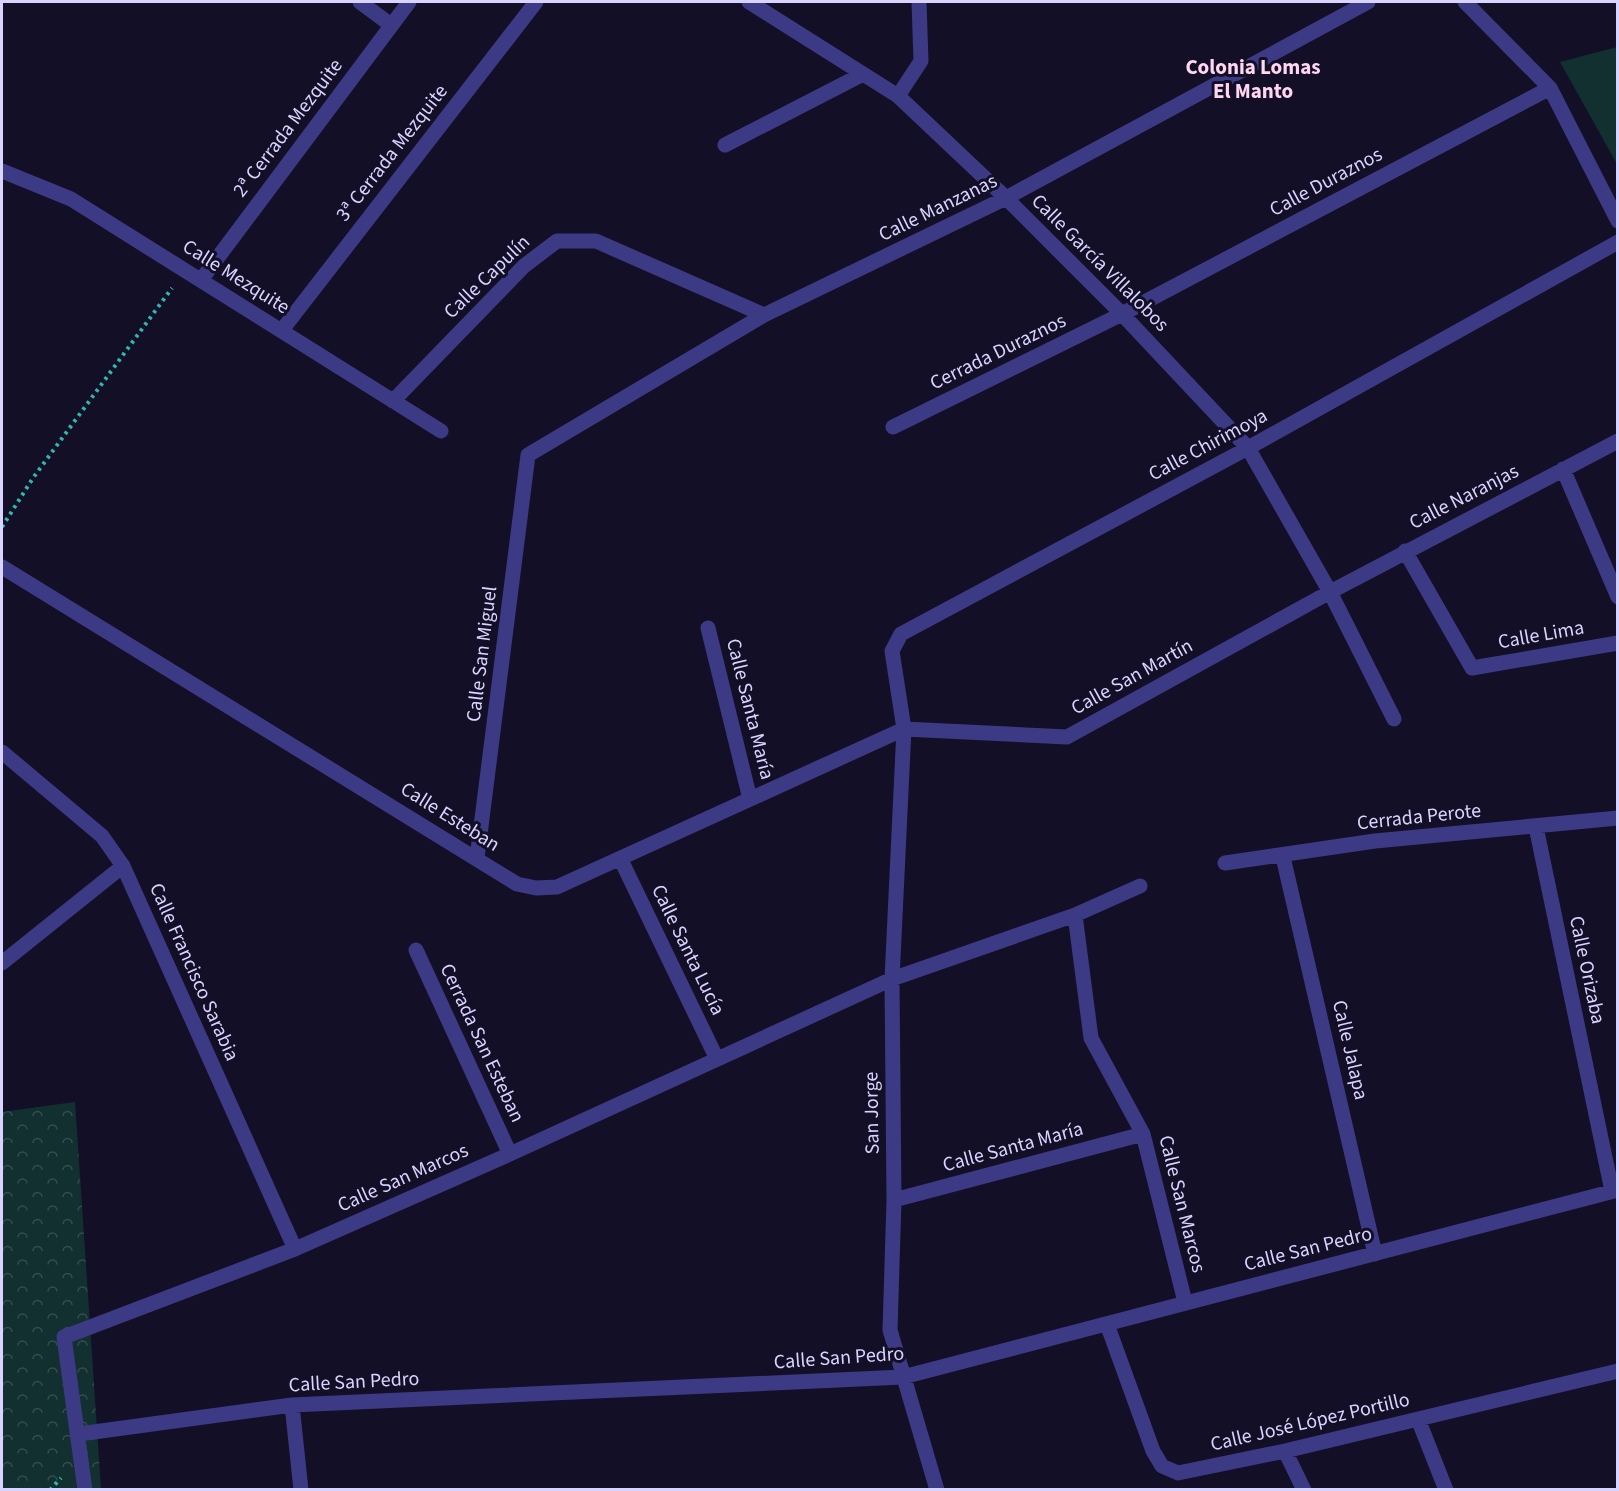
<svg xmlns="http://www.w3.org/2000/svg" width="1619" height="1491" font-family="'Source Sans 3',sans-serif">
<style>
.green{fill:#12302f}
.forest{fill:url(#forest-crowns)}
.lines{fill:none;stroke-linecap:round;stroke-linejoin:round}
.path{stroke:#2fb8b0;stroke-width:4;stroke-dasharray:3 4.5;stroke-linecap:butt}
.service{stroke:#3d3a85;stroke-width:15}
.minor{stroke:#3d3a85;stroke-width:15}
.labels{text-anchor:middle;dominant-baseline:central;stroke-width:6;stroke-linejoin:round;paint-order:stroke}
.street-label{font-size:20px;fill:#d9d4ff;stroke:#130f26}
.neighbourhood-label{font-size:21px;font-weight:bold;fill:#ffd6f0;stroke:#130f26}
</style>
<defs>
<pattern id="forest-crowns" width="20" height="18" patternUnits="userSpaceOnUse" patternTransform="scale(1.5)"><rect width="20" height="18" fill="#12302f"/><path d="M2 6a3 3 0 1 1 6 0M12 15a3 3 0 1 1 6 0" fill="none" stroke="#344d4e"/></pattern>
</defs>
<rect width="100%" height="100%" fill="#130f26"/>
<path class="green" d="M 1617,47 L 1618,47 L 1617,164 L 1560,62 Z"/>
<path class="forest" d="M 75,1102 L 101,1489 L 2,1489 L 2,1112 Z"/>
<g class="lines">
<path class="path" d="M 2,527 L 33,478 L 172,288
M 50,1490 L 61,1478"/>
<path class="service" d="M 360,2 L 391,25"/>
<path class="minor" d="M 749,2 L 898,96 L 1006,198 L 1122,314 L 1248,448 L 1330,592 L 1394,719
M 1465,2 L 1550,88 L 1618,221
M 898,96 L 921,61 L 919,2
M 725,145 L 863,74
M 2,171 L 71,199 L 441,431
M 201,280 L 409,2
M 282,330 L 536,2
M 393,401 L 524,266 L 557,241 L 596,241 L 764,315
M 893,427 L 1122,314 L 1550,88
M 1563,469 L 1618,597
M 1405,551 L 1472,668 L 1618,643
M 2,567 L 517,884 L 536,888 L 557,887 L 904,729 L 1067,737 L 1330,592 L 1618,441
M 708,628 L 750,799
M 2,752 L 102,836 L 123,866 L 295,1249
M 1536,827 L 1612,1191
M 1283,857 L 1375,1254
M 477,858 L 528,455 L 764,315 L 1006,198 L 1368,2
M 621,860 L 716,1057
M 1225,863 L 1375,841 L 1618,818
M 1075,915 L 1091,1038 L 1143,1134 L 1185,1302
M 416,950 L 510,1154
M 2,963 L 123,866
M 894,1200 L 1143,1134
M 1107,1324 L 1153,1451 L 1162,1466 L 1178,1473 L 1285,1451 L 1618,1371
M 292,1405 L 301,1490
M 1418,1419 L 1446,1490
M 79,1434 L 292,1405 L 903,1377 L 1618,1190
M 1285,1451 L 1304,1490
M 85,1490 L 64,1337 L 295,1249 L 510,1154 L 892,979 L 1075,915 L 1140,886
M 937,1490 L 890,1330 L 894,1200 L 892,979 L 904,729 L 892,651 L 901,634 L 1248,448 L 1618,242"/>
</g>
<g class="labels">
<g class="street-label">
<text transform="translate(288 128) rotate(-53)">2ª Cerrada Mezquite</text>
<text transform="translate(392 153) rotate(-52)">3ª Cerrada Mezquite</text>
<text transform="translate(1326 182) rotate(-28)">Calle Duraznos</text>
<text transform="translate(938 208) rotate(-26)">Calle Manzanas</text>
<text transform="translate(1100 263) rotate(45)">Calle García Villalobos</text>
<text transform="translate(236 277) rotate(32)">Calle Mezquite</text>
<text transform="translate(487 277) rotate(-44)">Calle Capulín</text>
<text transform="translate(998 352) rotate(-26)">Cerrada Duraznos</text>
<text transform="translate(1208 445) rotate(-28)">Calle Chirimoya</text>
<text transform="translate(1464 497) rotate(-27)">Calle Naranjas</text>
<text transform="translate(1541 635) rotate(-10)">Calle Lima</text>
<text transform="translate(482 654) rotate(-83)">Calle San Miguel</text>
<text transform="translate(1132 677) rotate(-29)">Calle San Martín</text>
<text transform="translate(750 709) rotate(76)">Calle Santa María</text>
<text transform="translate(450 817) rotate(32)">Calle Esteban</text>
<text transform="translate(1419 817) rotate(-6)">Cerrada Perote</text>
<text transform="translate(688 950) rotate(64)">Calle Santa Lucía</text>
<text transform="translate(1587 970) rotate(78)">Calle Orizaba</text>
<text transform="translate(194 972) rotate(66)">Calle Francisco Sarabia</text>
<text transform="translate(482 1043) rotate(65)">Cerrada San Esteban</text>
<text transform="translate(1350 1050) rotate(77)">Calle Jalapa</text>
<text transform="translate(872 1113) rotate(-91)">San Jorge</text>
<text transform="translate(1013 1147) rotate(-15)">Calle Santa María</text>
<text transform="translate(403 1178) rotate(-24)">Calle San Marcos</text>
<text transform="translate(1182 1204) rotate(76)">Calle San Marcos</text>
<text transform="translate(1308 1249) rotate(-14)">Calle San Pedro</text>
<text transform="translate(839 1358) rotate(-4)">Calle San Pedro</text>
<text transform="translate(354 1382) rotate(-3)">Calle San Pedro</text>
<text transform="translate(1310 1422) rotate(-13)">Calle José López Portillo</text>
</g>
<g class="neighbourhood-label">
<text x="1253" y="67">Colonia Lomas<tspan x="1253" dy="24">El Manto</tspan></text>
</g>
</g>
<rect width="1619" height="1491" fill="none" stroke="#d9d4ff" stroke-width="6"/>
</svg>
